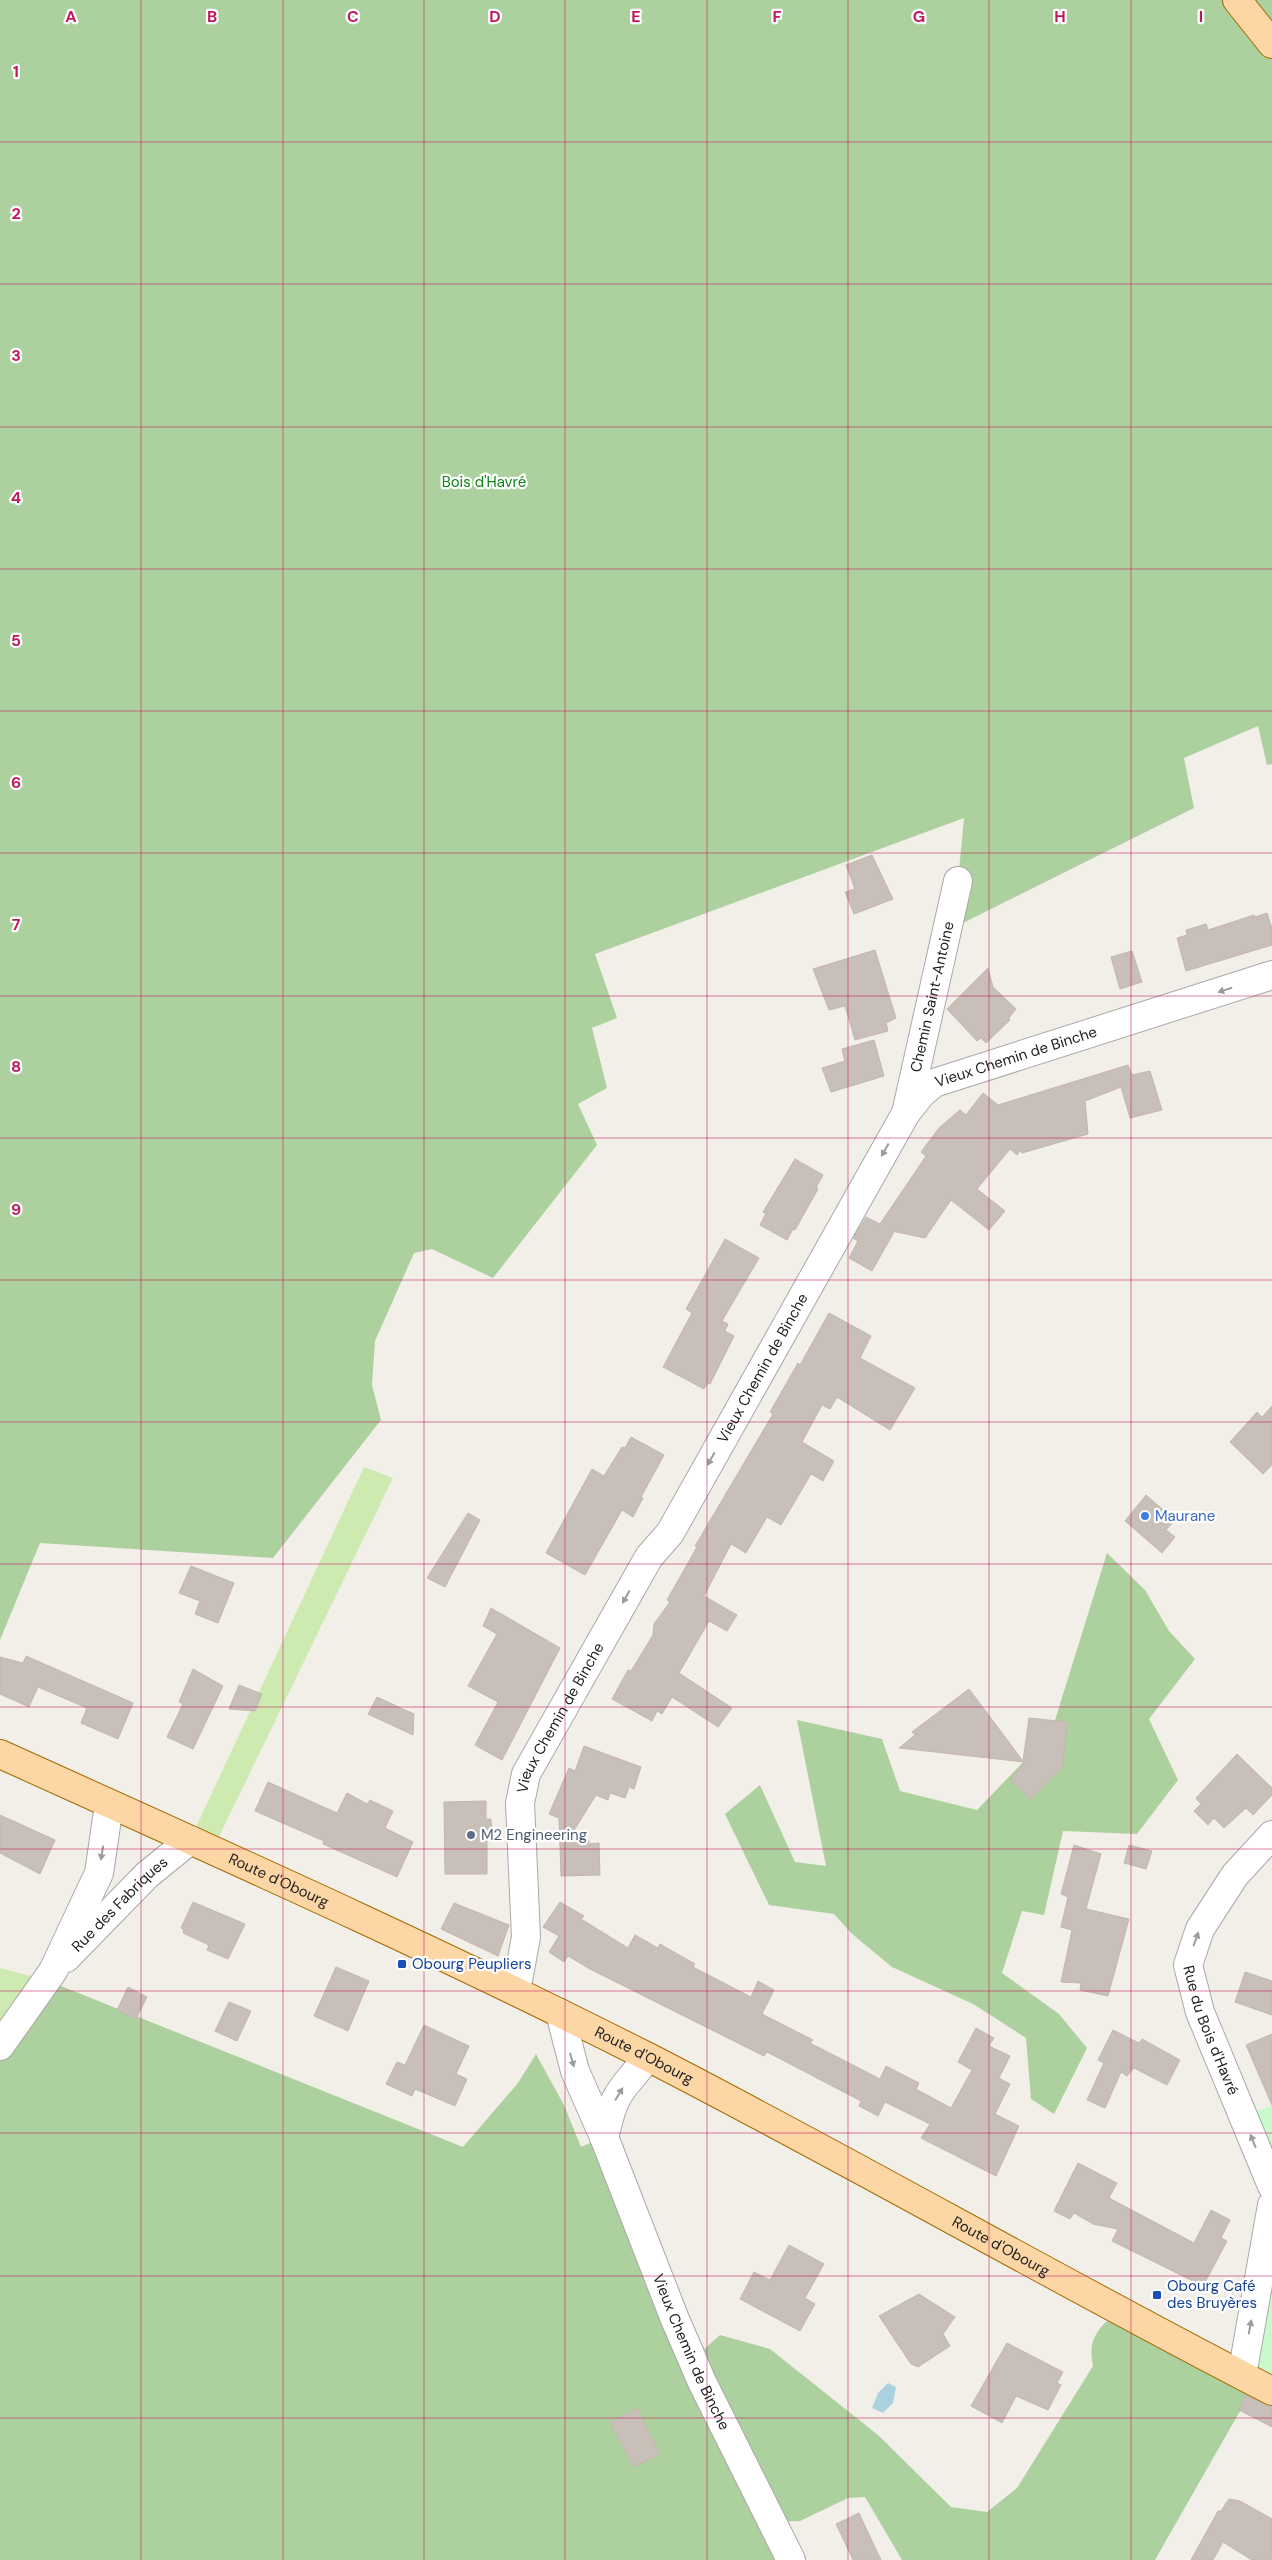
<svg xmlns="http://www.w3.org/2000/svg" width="1272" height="2560" font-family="'DM Sans',sans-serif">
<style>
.grass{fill:#cdebb0}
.forest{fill:#add19e}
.park{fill:#c8facc}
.water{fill:#aad3df}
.building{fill:#c7bfb8;stroke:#c4b6ab}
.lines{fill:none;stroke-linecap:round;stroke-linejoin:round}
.minor-casing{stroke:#a9a9a9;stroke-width:30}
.major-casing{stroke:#a06b00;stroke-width:30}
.minor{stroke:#fff;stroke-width:28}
.major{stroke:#fcd6a4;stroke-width:28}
.oneway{fill:#9c9c9c}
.grid{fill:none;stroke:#c2185b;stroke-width:1;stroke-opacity:0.55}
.shop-dot{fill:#3f7fe0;stroke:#fff;stroke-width:2}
.service-dot{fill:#5c6f8a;stroke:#fff;stroke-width:2}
.transit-dot{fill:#1a4fb4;stroke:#fff;stroke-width:2}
.labels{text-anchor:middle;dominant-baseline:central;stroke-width:4.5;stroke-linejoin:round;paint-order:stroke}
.park-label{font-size:15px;fill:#0c8416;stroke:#fff}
.street-label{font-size:15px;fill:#222;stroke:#fff}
.shop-label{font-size:15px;fill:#366cbe;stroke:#fff;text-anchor:start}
.service-label{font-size:15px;fill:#4e5e75;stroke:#fff;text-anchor:start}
.transit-label{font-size:15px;fill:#164399;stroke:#fff;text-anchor:start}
.grid-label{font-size:16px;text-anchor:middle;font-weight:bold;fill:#c2185b;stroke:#fff;stroke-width:4.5;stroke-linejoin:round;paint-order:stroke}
</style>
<rect width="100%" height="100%" fill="#f2efe9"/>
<path class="grass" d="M 364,1467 L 393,1478 L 213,1849 L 190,1840 Z
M 0,1968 L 46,1980 L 0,2046 Z"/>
<path class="forest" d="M 0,0 L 1272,0 L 1272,764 L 1267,765 L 1258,726 L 1184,758 L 1194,808 L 961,924 L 958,881 L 964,818 L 595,954 L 617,1018 L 592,1028 L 607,1088 L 578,1104 L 597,1145 L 493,1278 L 432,1249 L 414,1253 L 375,1341 L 372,1385 L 381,1420 L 273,1558 L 40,1543 L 0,1640 Z
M 1107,1553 L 1145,1590 L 1169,1631 L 1195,1659 L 1149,1719 L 1178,1780 L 1137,1834 L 1063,1831 L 1044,1915 L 1022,1911 L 1002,1973 L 1059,2014 L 1087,2048 L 1054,2114 L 1031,2099 L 1026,2038 L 973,2004 L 892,1967 L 851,1933 L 834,1914 L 769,1905 L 725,1814 L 760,1785 L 795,1862 L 826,1866 L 797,1720 L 882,1739 L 900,1791 L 977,1810 L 1051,1733 Z
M 46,1980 L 463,2147 L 518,2083 L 536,2054 L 564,2105 L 581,2147 L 604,2137 L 700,2353 L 720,2335 L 770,2349 L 878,2435 L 951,2507 L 987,2512 L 1017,2488 L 1093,2366 C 1088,2341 1095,2332 1113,2315 L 1256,2383 L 1155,2560 L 902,2560 L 865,2497 L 848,2498 L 800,2521 L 772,2522 L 791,2560 L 0,2560 L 0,2046 Z"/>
<path class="park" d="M 1272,2105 L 1272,2186 L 1244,2117 Z
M 1272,2205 L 1272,2391 L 1242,2375 Z"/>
<path class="water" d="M 888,2383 L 896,2387 L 893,2403 L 883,2413 L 872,2408 L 878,2393 Z"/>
<path class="building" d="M 872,855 L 893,899 L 854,914 L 845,892 L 855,889 L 846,865 Z
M 1267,913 L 1272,928 L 1272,945 L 1186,971 L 1177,938 L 1187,935 L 1186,930 L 1206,924 L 1208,930 L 1254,915 L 1255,917 Z
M 875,950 L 896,1018 L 886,1023 L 888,1031 L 855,1040 L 845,1006 L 829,1010 L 813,969 Z
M 1132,951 L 1142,982 L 1120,989 L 1111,957 Z
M 988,968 L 993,987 L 1016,1009 L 1009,1018 L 1010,1020 L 986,1043 L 981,1038 L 977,1041 L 947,1009 Z
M 874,1040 L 884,1076 L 831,1092 L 822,1068 L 845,1061 L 842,1049 Z
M 1128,1065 L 1132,1075 L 1150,1071 L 1162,1110 L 1130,1118 L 1121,1087 L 1085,1101 L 1088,1134 L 1022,1153 L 1020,1151 L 1017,1155 L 1010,1149 L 977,1189 L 1005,1211 L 989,1230 L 951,1200 L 925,1238 L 892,1231 L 894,1232 L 872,1271 L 849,1258 L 858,1241 L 853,1238 L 866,1217 L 880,1224 L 926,1156 L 921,1152 L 939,1128 L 960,1110 L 966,1115 L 983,1093 L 998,1105 Z
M 795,1159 L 823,1175 L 816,1188 L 818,1189 L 795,1230 L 793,1229 L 787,1240 L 760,1225 L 766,1213 L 763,1212 Z
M 725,1239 L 759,1258 L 722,1321 L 728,1324 L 725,1331 L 734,1336 L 710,1384 L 708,1383 L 704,1389 L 663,1367 L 692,1313 L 686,1309 Z
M 829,1313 L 871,1336 L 860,1358 L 915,1388 L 890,1430 L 837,1397 L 830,1409 L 822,1405 L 802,1442 L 834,1461 L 823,1481 L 811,1474 L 781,1525 L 767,1517 L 746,1553 L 731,1544 L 704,1596 L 737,1615 L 727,1631 L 709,1621 L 679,1673 L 732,1708 L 718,1727 L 672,1697 L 662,1714 L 657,1711 L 652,1721 L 612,1699 L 628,1670 L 631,1671 L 653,1635 L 654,1624 L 670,1602 L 667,1600 L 697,1547 L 695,1546 L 773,1414 L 770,1412 L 798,1363 L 800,1365 Z
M 1272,1406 L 1272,1465 L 1263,1474 L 1230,1442 L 1257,1412 L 1262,1417 Z
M 631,1437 L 664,1455 L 641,1497 L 643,1498 L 633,1517 L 622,1510 L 585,1575 L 546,1553 L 592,1469 L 604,1476 L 622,1447 L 625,1448 Z
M 1146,1495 L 1175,1520 L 1166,1530 L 1175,1537 L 1162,1553 L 1125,1521 Z
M 468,1513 L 480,1520 L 445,1587 L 427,1578 Z
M 191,1566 L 234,1583 L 218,1623 L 195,1614 L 200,1601 L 179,1593 Z
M 491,1608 L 560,1648 L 502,1760 L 475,1745 L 498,1702 L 468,1686 L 497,1634 L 483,1626 Z
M 26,1656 L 133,1703 L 118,1739 L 81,1723 L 87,1708 L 38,1687 L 29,1707 L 0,1694 L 0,1657 L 23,1663 Z
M 193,1669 L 223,1686 L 193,1749 L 167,1737 L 183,1704 L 179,1702 Z
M 239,1685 L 262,1694 L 255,1711 L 229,1709 Z
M 969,1689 L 1023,1761 L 1029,1718 L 1067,1722 L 1063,1766 L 1031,1799 L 1010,1780 L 1024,1762 L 899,1748 L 915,1735 L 912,1732 Z
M 377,1697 L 414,1714 L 413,1735 L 368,1714 Z
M 584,1746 L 641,1767 L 634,1789 L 629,1787 L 625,1798 L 610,1793 L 608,1800 L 596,1795 L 568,1840 L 589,1840 L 589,1844 L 599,1843 L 600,1875 L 561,1876 L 559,1818 L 549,1814 L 569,1768 L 575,1771 Z
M 1237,1754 L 1272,1788 L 1272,1795 L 1253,1815 L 1246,1808 L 1224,1828 L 1214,1818 L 1208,1825 L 1194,1811 L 1201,1804 L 1196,1798 Z
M 268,1782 L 337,1813 L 347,1793 L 367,1804 L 370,1800 L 393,1811 L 385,1828 L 413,1842 L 397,1877 L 323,1844 L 324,1841 L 255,1811 Z
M 486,1801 L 486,1819 L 491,1819 L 492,1838 L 487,1838 L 487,1874 L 445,1874 L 444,1802 Z
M 0,1815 L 55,1840 L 40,1874 L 0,1853 Z
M 1074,1845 L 1101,1854 L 1086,1909 L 1129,1919 L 1108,1996 L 1080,1990 L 1081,1983 L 1061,1982 L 1072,1930 L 1061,1927 L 1068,1897 L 1061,1894 Z
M 1129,1845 L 1152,1851 L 1146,1869 L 1124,1863 Z
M 193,1902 L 245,1924 L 228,1959 L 207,1950 L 209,1945 L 183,1933 L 184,1930 L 181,1928 Z
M 560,1902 L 584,1916 L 581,1919 L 628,1948 L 635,1935 L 658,1948 L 660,1944 L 695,1964 L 693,1967 L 751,1997 L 758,1981 L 774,1990 L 762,2014 L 813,2040 L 810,2043 L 880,2079 L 886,2066 L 919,2083 L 916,2089 L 951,2108 L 972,2070 L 958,2062 L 976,2028 L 994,2038 L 989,2046 L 1010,2056 L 999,2078 L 1010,2084 L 995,2114 L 1019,2126 L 996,2176 L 921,2138 L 930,2124 L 885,2102 L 878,2116 L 859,2106 L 861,2101 L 767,2052 L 764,2056 L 590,1969 L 568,1956 L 564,1962 L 549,1952 L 559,1936 L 543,1927 Z
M 454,1903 L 509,1925 L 498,1956 L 441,1929 Z
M 336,1967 L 369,1981 L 348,2031 L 314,2016 Z
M 1245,1972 L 1272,1981 L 1272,2015 L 1235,2002 Z
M 128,1987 L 147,1997 L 136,2019 L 117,2010 Z
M 229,2002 L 251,2011 L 237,2041 L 215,2031 Z
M 424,2025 L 469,2046 L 456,2074 L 467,2079 L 455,2106 L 415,2089 L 412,2096 L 386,2084 L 397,2062 L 405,2065 Z
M 1113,2030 L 1139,2043 L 1142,2039 L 1180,2060 L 1167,2085 L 1134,2068 L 1127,2076 L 1121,2072 L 1105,2108 L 1087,2100 L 1104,2063 L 1098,2060 Z
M 1272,2034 L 1272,2105 L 1246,2045 Z
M 1078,2163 L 1117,2183 L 1109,2198 L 1194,2243 L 1211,2210 L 1230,2220 L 1221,2238 L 1227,2241 L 1203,2286 L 1112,2241 L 1118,2229 L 1093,2224 L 1074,2213 L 1070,2219 L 1054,2211 Z
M 789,2245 L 824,2264 L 805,2298 L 815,2304 L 800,2331 L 740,2299 L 754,2272 L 770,2280 Z
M 919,2294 L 955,2317 L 943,2334 L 950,2346 L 918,2367 L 911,2364 L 879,2316 Z
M 1007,2343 L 1063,2372 L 1057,2383 L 1061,2385 L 1048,2410 L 1016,2396 L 1002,2423 L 971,2406 Z
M 1246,2395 L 1272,2407 L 1272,2427 L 1239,2410 Z
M 637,2408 L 660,2455 L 633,2467 L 610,2422 Z
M 1229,2499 L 1240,2501 L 1272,2519 L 1272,2560 L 1252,2560 L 1223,2542 L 1213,2560 L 1191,2560 L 1218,2511 L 1221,2511 Z
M 859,2513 L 881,2560 L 853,2560 L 836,2524 Z"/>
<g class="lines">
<g class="minor-casing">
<g id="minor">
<path id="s1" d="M 907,1109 L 958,881"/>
<path id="s2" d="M 1272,1835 L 1235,1875 L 1200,1929 L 1188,1965 L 1200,2012 L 1272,2186"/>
<path id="s3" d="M 66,1958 L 147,1875 L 190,1840"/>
<path id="s4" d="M 516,1991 L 526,1937 L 520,1803 L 526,1774 L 649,1557 L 670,1533 L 906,1113 L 921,1094 L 934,1083 L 1272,975"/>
<path id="s5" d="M 560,2013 L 575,2071 L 604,2137 L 674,2317 L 702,2382 L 791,2560"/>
<path d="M 0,2046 L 53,1971 L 99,1873 L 109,1805"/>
<path d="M 604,2137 C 608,2125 610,2110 616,2099 C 624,2083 637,2073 647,2057"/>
<path d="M 1242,2375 L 1272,2205"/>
</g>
</g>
<g class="major-casing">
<g id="major">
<path d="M 1237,0 L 1272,44"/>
<path id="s6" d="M 0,1754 C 217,1852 435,1949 648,2057 C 858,2165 1062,2283 1272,2391"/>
</g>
</g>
<use href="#minor" class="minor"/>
<use href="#major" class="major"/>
</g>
<defs><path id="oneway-solid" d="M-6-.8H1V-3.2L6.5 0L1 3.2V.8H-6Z" transform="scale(1.25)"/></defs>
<g class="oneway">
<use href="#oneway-solid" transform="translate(1225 990) rotate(162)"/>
<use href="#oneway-solid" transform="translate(885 1150) rotate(119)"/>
<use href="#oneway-solid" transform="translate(711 1459) rotate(119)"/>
<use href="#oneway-solid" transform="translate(626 1597) rotate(119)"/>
<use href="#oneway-solid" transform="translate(102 1853) rotate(99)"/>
<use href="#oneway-solid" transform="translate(1196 1939) rotate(-70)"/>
<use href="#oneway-solid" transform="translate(572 2060) rotate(74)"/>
<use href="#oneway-solid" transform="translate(619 2094) rotate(-59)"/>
<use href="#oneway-solid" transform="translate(1253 2141) rotate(-112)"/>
<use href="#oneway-solid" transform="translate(1250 2327) rotate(-80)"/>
</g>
<path class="grid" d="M 141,0 L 141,2560M 283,0 L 283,2560M 424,0 L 424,2560M 565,0 L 565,2560M 707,0 L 707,2560M 848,0 L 848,2560M 989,0 L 989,2560M 1131,0 L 1131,2560M 0,142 L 1272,142M 0,284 L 1272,284M 0,427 L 1272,427M 0,569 L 1272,569M 0,711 L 1272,711M 0,853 L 1272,853M 0,996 L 1272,996M 0,1138 L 1272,1138M 0,1280 L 1272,1280M 0,1422 L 1272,1422M 0,1564 L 1272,1564M 0,1707 L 1272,1707M 0,1849 L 1272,1849M 0,1991 L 1272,1991M 0,2133 L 1272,2133M 0,2276 L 1272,2276M 0,2418 L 1272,2418"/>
<circle class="shop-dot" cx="1145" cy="1516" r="5"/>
<circle class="service-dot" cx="471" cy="1835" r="5"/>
<g class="transit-dot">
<rect x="397" y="1959" width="10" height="10" rx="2.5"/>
<rect x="1152" y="2290" width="10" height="10" rx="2.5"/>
</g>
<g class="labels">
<g class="park-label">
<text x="484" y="482">Bois d'Havré</text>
</g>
<g class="street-label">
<text stroke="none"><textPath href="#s1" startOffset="115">Chemin Saint-Antoine</textPath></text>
<text stroke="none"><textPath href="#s4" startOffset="1109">Vieux Chemin de Binche</textPath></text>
<text stroke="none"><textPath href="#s4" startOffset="689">Vieux Chemin de Binche</textPath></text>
<text stroke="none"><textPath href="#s4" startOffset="284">Vieux Chemin de Binche</textPath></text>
<text stroke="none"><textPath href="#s6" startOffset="306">Route d'Obourg</textPath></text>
<text stroke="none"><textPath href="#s3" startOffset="76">Rue des Fabriques</textPath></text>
<text stroke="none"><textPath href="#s2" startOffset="226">Rue du Bois d'Havré</textPath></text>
<text stroke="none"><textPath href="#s6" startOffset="711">Route d'Obourg</textPath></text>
<text stroke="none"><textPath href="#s6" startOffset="1116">Route d'Obourg</textPath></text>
<text stroke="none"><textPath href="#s5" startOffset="364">Vieux Chemin de Binche</textPath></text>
</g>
<g class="shop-label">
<text x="1155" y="1516">Maurane</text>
</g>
<g class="service-label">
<text x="481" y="1835">M2 Engineering</text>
</g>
<g class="transit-label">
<text x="412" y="1964">Obourg Peupliers</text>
<text x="1167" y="2286">Obourg Café<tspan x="1167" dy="17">des Bruyères</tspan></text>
</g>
</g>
<g class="grid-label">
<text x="71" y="22">A</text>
<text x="212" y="22">B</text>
<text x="353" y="22">C</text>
<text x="495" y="22">D</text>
<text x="636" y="22">E</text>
<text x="777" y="22">F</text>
<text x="919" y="22">G</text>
<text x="1060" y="22">H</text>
<text x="1201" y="22">I</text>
<text x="16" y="77">1</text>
<text x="16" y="219">2</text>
<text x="16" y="361">3</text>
<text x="16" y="503">4</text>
<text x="16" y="646">5</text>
<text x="16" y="788">6</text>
<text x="16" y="930">7</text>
<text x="16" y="1072">8</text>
<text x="16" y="1215">9</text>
</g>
</svg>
